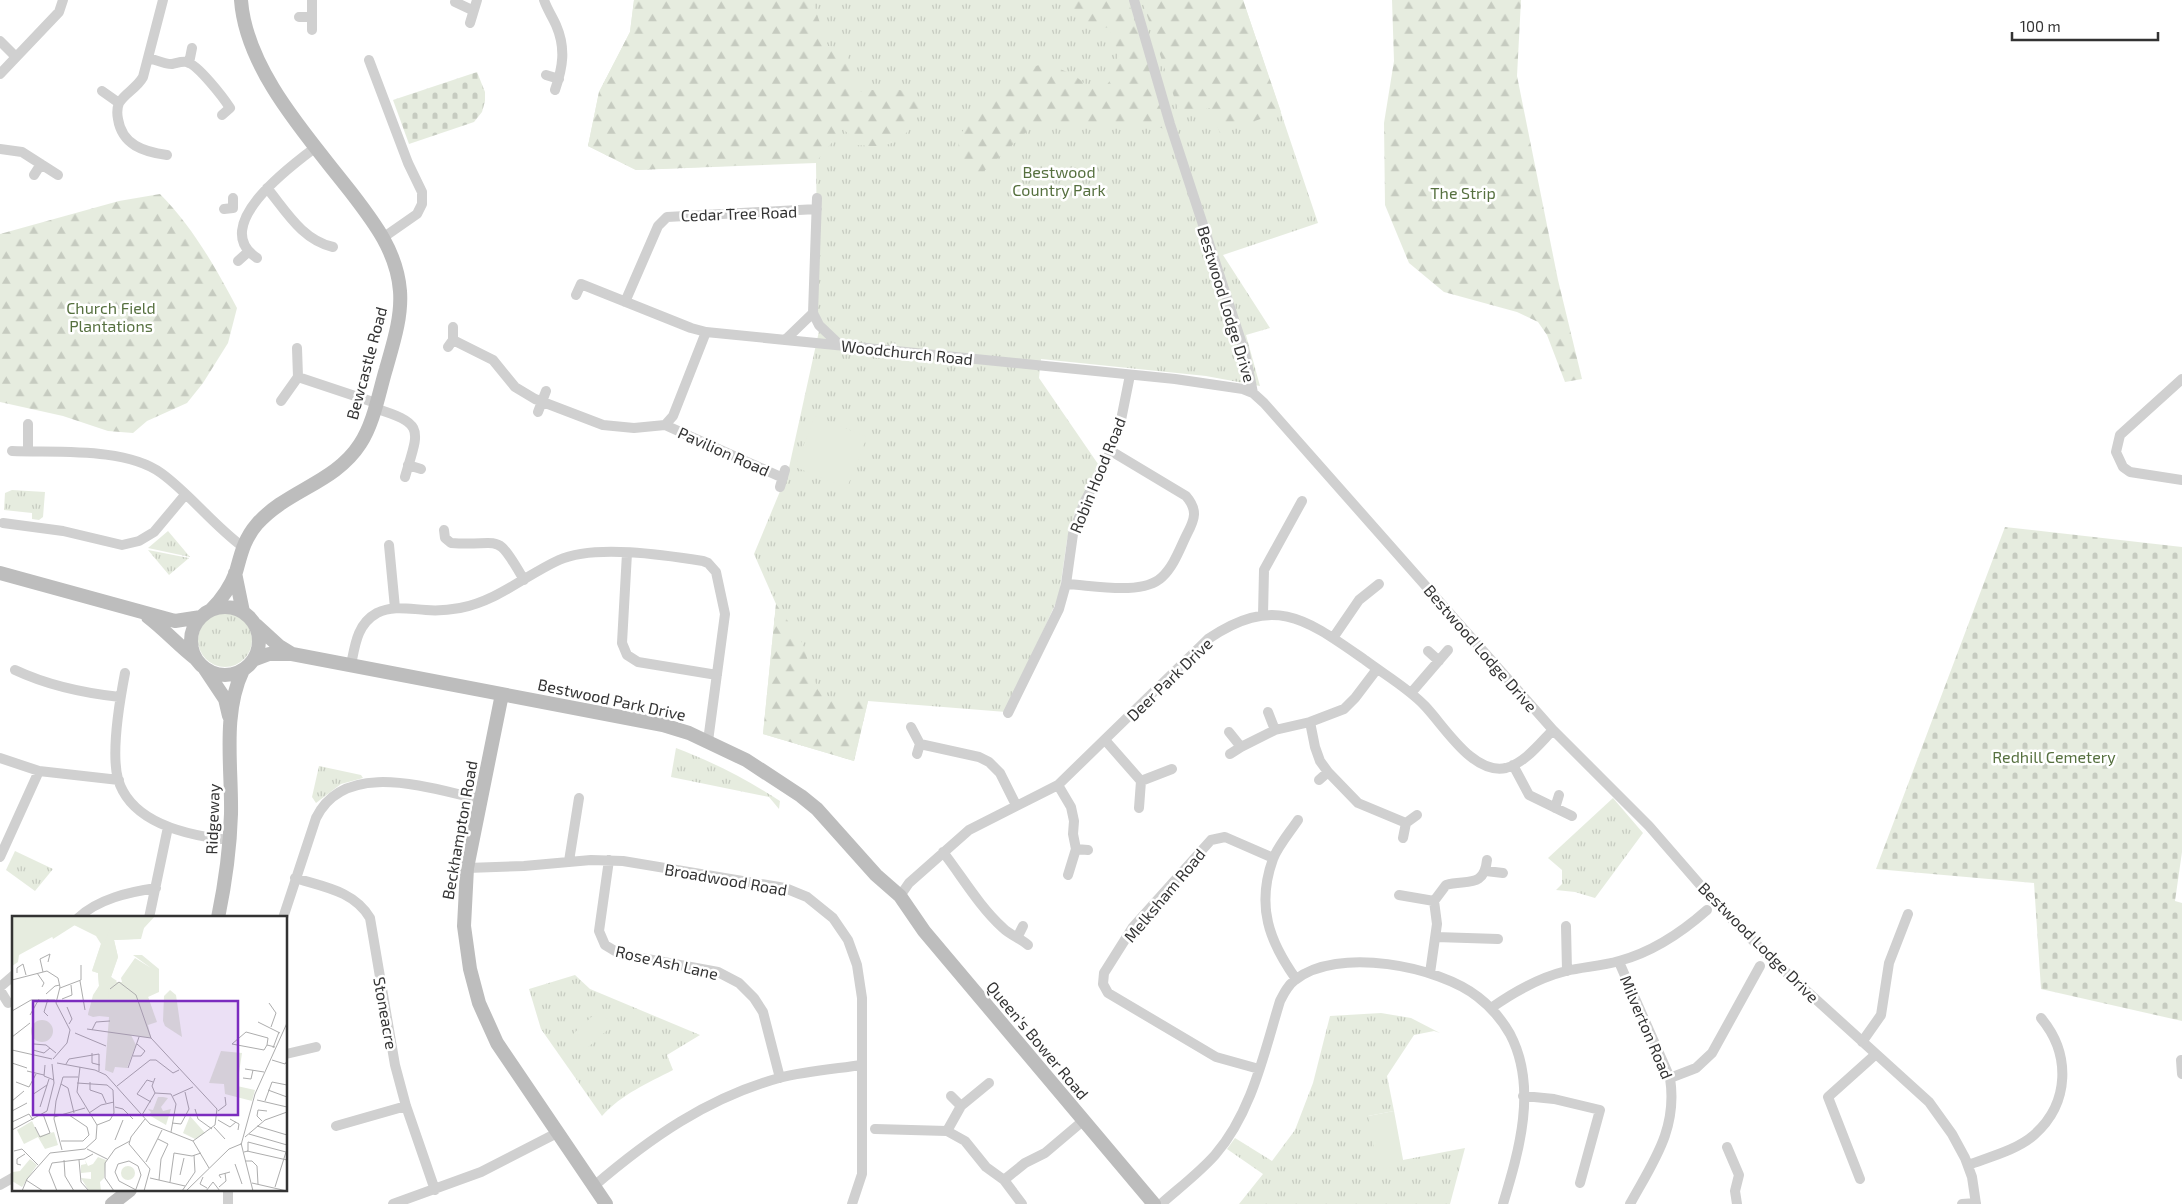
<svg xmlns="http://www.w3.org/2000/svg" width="2182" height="1204" font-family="'Exo 2',sans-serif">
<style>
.grass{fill:url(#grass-tufts)}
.forest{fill:url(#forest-firs)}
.cemetery{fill:url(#cemetery-stones)}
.pitch{fill:#e6ecdf}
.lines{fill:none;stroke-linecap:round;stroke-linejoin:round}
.street{stroke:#d0d0d0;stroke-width:10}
.secondary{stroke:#bdbdbd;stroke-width:14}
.labels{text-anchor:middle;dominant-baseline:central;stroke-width:5;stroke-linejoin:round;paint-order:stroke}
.park-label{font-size:16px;fill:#56703f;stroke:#fff}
.street-label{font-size:16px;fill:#333;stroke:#fff}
.inset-road{fill:none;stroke:#adadad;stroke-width:1}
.view{fill:#7b2cbf;fill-opacity:0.15;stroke:#7b2cbf;stroke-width:2.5}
.inset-edge{fill:none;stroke:#333;stroke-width:2.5}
</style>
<defs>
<pattern id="grass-tufts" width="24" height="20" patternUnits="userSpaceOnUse" patternTransform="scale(1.25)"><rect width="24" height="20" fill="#e6ecdf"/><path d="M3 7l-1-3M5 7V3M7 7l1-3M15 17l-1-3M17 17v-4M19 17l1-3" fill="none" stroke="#c6cbc0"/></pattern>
<pattern id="forest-firs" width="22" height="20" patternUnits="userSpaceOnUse" patternTransform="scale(1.25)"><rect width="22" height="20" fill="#e6ecdf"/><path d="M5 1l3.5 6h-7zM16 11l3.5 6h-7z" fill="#c6cbc0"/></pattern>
<pattern id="cemetery-stones" width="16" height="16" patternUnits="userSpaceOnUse" patternTransform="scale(1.25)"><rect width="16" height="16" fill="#e6ecdf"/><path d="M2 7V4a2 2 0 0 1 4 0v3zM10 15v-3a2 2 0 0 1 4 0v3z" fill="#c6cbc0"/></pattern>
</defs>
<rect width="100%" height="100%" fill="#fff"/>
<path class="grass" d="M 634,0 L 1243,0 L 1318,223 L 1223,255 L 1270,328 L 1246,335 L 1260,386 L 1206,376 L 1041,359 L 1039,378 L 1098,464 L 1074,515 L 1067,540 L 1059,596 L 1006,712 L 868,701 L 854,761 L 763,734 L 776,604 L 754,554 L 788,472 L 821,322 L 818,313 L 816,163 L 636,170 L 588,146 L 599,92 L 630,32 Z
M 12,490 L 45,492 L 43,517 L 39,520 L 32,519 L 32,513 L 4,510 L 5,493 Z
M 168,531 L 190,557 L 148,548 Z
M 148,550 L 189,558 L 169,575 Z
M198 640a27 27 0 1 1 54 0a27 27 0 1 1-54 0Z
M 676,748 C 713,762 746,779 780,801 L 779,809 L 769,797 L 671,777 Z
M 319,766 L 361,775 L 363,778 L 341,784 L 316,803 L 312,797 Z
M 1613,798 L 1643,833 L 1595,898 L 1575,892 L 1556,890 L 1562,884 L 1562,870 L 1548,858 Z
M 15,851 L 53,869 L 35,891 L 6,870 Z
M 575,975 L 590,989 L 700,1035 L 667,1055 L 673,1070 C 648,1083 622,1094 602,1116 L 541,1029 L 529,989 Z
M 1381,1013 L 1411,1018 L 1440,1033 L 1434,1031 L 1414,1035 L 1387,1076 L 1394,1111 L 1368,1116 L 1403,1160 L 1465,1148 L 1450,1204 L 1239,1204 L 1263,1174 L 1227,1149 L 1235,1138 L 1272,1161 L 1295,1130 L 1313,1083 L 1330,1016 Z"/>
<path class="forest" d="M 634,0 L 812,0 L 828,46 L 847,49 L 853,92 C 868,91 885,87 900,90 C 937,101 912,135 889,144 C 880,148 864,145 854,145 L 853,138 L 843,129 L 816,162 L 636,170 L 588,146 L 599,92 L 630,32 Z
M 1073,0 L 1128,0 L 1168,129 L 1124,123 L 1034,125 L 983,172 L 960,171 L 958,138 L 983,101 L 1022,70 L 1046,63 L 1074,75 L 1089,87 L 1105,87 C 1124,65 1119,54 1109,28 L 1086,24 L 1071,12 Z
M 1142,0 L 1243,0 L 1281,112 L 1220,133 L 1210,108 L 1180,115 Z
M 1392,0 L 1521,0 L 1517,76 L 1558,280 L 1582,379 L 1565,382 L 1547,335 L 1538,322 L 1517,312 L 1444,292 L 1409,263 L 1385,205 L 1384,123 L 1394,61 Z
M 160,194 C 192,226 216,268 237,308 L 228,343 L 203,383 L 187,403 L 147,421 L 133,433 L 108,431 L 63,416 L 0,402 L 0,234 L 119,201 Z
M 776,604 L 801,640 L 818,690 L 825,696 L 868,701 L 854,761 L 763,734 Z"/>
<path class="cemetery" d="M 477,72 L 485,92 L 485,101 L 482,112 L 474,122 L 409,144 L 393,100 Z
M 2005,527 L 2182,547 L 2182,852 L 2175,901 L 2182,903 L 2182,1021 L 2041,989 L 2034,883 L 1876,869 Z"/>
<path class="pitch" d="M 815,416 L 867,437 L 847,488 L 795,467 Z
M 599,1010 L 613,1025 L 585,1050 L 572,1035 Z
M 1394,1111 L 1404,1165 L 1378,1170 L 1368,1116 Z"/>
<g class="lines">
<path class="street" d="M 163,0 L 143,77 C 137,88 125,93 119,103 C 117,108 117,114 118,119 C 122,145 144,152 167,155
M 312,0 L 312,30
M 544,0 C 547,9 552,16 556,25 C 566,48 563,67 555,90
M 1134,0 L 1170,124 L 1245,353 L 1253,393 L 1264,403 L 1553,730 L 1649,826 L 1715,902 L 1767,955 L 1929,1102 L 1952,1134 L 1965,1158 L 1972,1177 L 1976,1204
M 455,2 L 472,10
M 299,17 L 312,17
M 470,23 L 477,0
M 0,41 L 16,57
M 149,58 C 156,60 164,64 172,64 C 177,63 182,61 187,62 C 198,65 223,97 230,108 L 222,115
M 369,60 L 408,163 L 422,192 L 422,204 L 417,214 L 384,237
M 189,63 L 192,48
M 0,74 L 59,12 L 63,0
M 546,75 L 559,79
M 102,91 L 119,103
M 0,149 L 22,152 L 58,175
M 34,175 L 41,164
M 267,188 C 286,211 302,240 333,247
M 224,209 L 233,208 L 233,198
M 257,258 C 208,226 292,165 316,147
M 238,261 L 248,252
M 576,295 L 581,284 L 691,328 L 706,332 L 1175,379 L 1243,389 L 1253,393
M 625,302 L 658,226 L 667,217 L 817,209
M 813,313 L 819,325 L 839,344
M 453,340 L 493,360 L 515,387 L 535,399 L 603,425 L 634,428 L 665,425 L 783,478
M 785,340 L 813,313 L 817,198
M 448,347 L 453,340 L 453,327
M 298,377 L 376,403
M 2182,379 L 2120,435 L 2116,452 L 2123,467 L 2130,472 L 2182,480
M 281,401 L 298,377 L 297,348
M 374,408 C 426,424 419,429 405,477
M 538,412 L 546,391
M 665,425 L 673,416 L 706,332
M 12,451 C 56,453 125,447 161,473 C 189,493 213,525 243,547
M 28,451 L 28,424
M 408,465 L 421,469
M 780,487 L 785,470
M 3,523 L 63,531 L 122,545 L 139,541 L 154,532 L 185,495
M 444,530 L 445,538 L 451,543 C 502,547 495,529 524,580
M 389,545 L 395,608
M 627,553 L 622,643 L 627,655 L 638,662 L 717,675
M 1066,584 C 1092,585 1142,596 1162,577 C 1174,566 1180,548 1187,534 C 1195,519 1198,510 1186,496 L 1111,451
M 1263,615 L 1264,570 L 1302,501
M 1333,638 L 1359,600 L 1379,584
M 1428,651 L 1439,661
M 351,665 C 355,645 357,624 377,613 C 393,605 409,609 426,610 C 437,611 449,610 460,608 C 497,601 526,575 559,560 C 594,544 665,555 703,561 L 708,563 L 716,572 L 725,614 L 708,741
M 15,670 C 49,686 83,693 120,697
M 125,673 C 120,699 111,753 118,779 C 131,824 190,836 230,840
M 1411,693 L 1448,650
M 1268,712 L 1275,730
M 1008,713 L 1059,609 L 1066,584 L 1073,534 L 1084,503 L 1111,451 L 1121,420 L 1130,375
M 1310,722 L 1315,747 L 1320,761 L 1328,772 L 1358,803 L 1406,823
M 911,727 L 920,744 L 917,754
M 1229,732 L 1241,747 L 1230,754
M 1105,740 L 1141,781 L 1139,808
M 920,744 L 979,757 L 989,762 L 1000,773 L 1016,805
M 1241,747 L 1275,730 L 1310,722 L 1344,709 L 1355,698 L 1377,669
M 0,758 L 39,771 L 119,780
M 1513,765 L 1529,795 L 1572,816
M 1319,780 L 1328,772
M 1141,781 L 1172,769
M 1058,785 L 1071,807 L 1074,821 L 1073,834 L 1076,849 L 1068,875
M 1555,808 L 1559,795
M 1403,838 L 1406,823 L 1417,815
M 1076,849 L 1088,850
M 943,852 C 963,878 979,906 1003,928 C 1010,935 1020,938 1028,945
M 0,857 L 39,771
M 609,860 L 599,931 L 605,945 L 620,954 L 718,972 L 739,983 L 754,998 L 763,1012 L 780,1078
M 569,861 L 579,798
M 467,868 L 524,866 L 591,860 L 623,861 L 785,888 L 807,897 L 833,918 L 848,940 L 857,965 L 862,998 L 862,1174 L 852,1204
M 1486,871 L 1503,873
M 295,878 C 324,887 354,891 370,918 L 395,1065 L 406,1106 L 435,1190
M 1399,895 L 1434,901
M 900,896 L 909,883 L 969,830 L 1058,785 L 1208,639 C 1275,594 1306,619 1365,660 C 1385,675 1408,688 1425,706 C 1445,727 1473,775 1506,768 C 1525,763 1540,743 1553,730
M 1434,901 L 1446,885 C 1466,879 1484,889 1487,860
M 78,918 C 98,899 129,892 156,888
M 149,918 L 168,827
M 283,918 L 316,818 C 345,758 431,789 480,799
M 1566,926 L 1567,971
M 1018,936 L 1023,926
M 1436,937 L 1498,939
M 1619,962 L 1670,1078 C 1678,1129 1653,1162 1630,1204
M 1430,973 L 1437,924 L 1434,901
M 1296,979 C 1269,941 1256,906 1273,859 C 1278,846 1290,832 1298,820
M 0,987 L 14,975
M 0,990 L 8,1003
M 1491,1008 C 1515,991 1538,978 1566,971 C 1583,967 1602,966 1619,961 C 1653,952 1681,933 1707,910
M 1862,1042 L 1881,1015 L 1889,963 L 1908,914
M 286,1054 L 316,1047
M 2181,1060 L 2182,1074
M 1259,1069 L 1216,1057 L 1108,993 L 1103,984 L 1104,973 L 1133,927 L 1211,840 L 1225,837 L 1273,858
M 1670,1078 L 1696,1068 L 1712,1053 L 1760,966
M 951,1096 L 961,1106
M 1523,1096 L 1554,1099 L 1600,1110 L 1580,1183
M 336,1126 L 406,1106
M 875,1129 L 947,1131 L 965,1141 L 986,1167 L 1004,1180 L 1022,1204
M 947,1131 L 961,1106 L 989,1083
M 1727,1147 L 1739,1175 L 1735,1191 L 1737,1204
M 1968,1165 C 1989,1157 2017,1150 2034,1135 C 2070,1103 2071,1054 2041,1018
M 1860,1179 L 1828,1097 L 1876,1054
M 1004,1180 L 1025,1163 L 1045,1153 L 1084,1120
M 0,1185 L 14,1177
M 594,1186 C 650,1138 707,1098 779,1078 C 806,1071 834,1069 862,1065
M 228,1204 L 228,1190
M 393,1204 L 481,1172 L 557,1133
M 1161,1204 C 1179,1188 1199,1173 1215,1155 C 1252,1112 1264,1053 1280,1001 C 1284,993 1288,985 1295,980 C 1337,946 1439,966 1478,997 C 1491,1007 1502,1020 1510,1034 C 1538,1087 1519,1151 1503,1204
M 1962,1204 L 1976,1203"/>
<path class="secondary" d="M 0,573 L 175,621 L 201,617
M 235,573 L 243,612
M191 641a34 34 0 1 1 68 0a34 34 0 1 1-68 0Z
M 211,610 C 221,600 231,585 236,572 C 241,554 244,539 257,524 C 287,490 335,483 360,444 C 374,423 379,392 386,369 C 393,344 402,317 400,291 C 397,251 373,221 350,191 C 308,137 246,70 241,0
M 148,617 C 165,630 179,646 196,659
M 256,625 L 279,646 L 292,654
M 253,660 L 269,654 L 292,654 L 663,725 L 689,733 L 746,760 L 801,796 L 817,809 L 876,875 L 900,896 L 924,931 L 1154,1204
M 205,669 L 225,699 L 229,716
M 502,694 L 467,868 L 464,926 L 470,969 L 479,1003 L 497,1043 L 606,1204
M 218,918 C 225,884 230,849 231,814 C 232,767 222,714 243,670
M 112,1204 L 130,1190"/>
</g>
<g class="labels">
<g class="park-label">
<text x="1059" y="171">Bestwood<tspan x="1059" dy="18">Country Park</tspan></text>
<text x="1463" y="192">The Strip</text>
<text x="111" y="307">Church Field<tspan x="111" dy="18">Plantations</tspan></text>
<text x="2054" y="756">Redhill Cemetery</text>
</g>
<g class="street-label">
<text transform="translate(739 213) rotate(-2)">Cedar Tree Road</text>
<text transform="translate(1227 304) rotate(73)">Bestwood Lodge Drive</text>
<text transform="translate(907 352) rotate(6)">Woodchurch Road</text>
<text transform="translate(366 363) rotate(-75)">Bewcastle Road</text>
<text transform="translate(724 451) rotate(24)">Pavilion Road</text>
<text transform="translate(1097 475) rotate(-68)">Robin Hood Road</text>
<text transform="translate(1481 648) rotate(49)">Bestwood Lodge Drive</text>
<text transform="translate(1169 679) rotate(-44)">Deer Park Drive</text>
<text transform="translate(612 699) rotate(12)">Bestwood Park Drive</text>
<text transform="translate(212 819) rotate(-88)">Ridgeway</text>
<text transform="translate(459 830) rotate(-80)">Beckhampton Road</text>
<text transform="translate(726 879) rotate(10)">Broadwood Road</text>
<text transform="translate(1164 895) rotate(-50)">Melksham Road</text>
<text transform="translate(1759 942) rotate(45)">Bestwood Lodge Drive</text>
<text transform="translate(667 962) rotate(13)">Rose Ash Lane</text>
<text transform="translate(386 1013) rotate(80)">Stoneacre</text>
<text transform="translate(1647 1027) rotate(67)">Milverton Road</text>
<text transform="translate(1038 1040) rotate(50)">Queen's Bower Road</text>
</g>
</g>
<g transform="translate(12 916)">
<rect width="275" height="275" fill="#fff"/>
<path d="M 0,0 L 143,0 L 132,12 L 129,23 L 102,24 L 106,41 L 99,61 L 103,66 L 110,66 L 109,62 L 123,42 L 139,52 L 121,39 L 130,39 L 147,53 L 147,76 L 136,81 L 145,106 L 136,109 L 139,122 L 119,119 L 124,129 L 115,152 L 103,151 L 101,157 L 93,154 L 97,101 L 76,99 L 81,79 L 87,70 L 86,57 L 80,55 L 89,28 L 84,20 L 62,9 L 7,39 L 6,46 L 0,50 ZM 146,181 L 151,181 L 156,182 L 149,191 L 151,195 L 159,193 L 154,209 L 137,199 L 139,196 L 136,193 L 141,194 ZM 178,200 L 193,217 L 183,223 L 171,217 ZM 20,205 L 27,220 L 42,216 L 46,229 L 33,233 L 26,221 L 12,228 L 5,214 ZM 86,241 L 94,244 L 92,262 L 88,266 L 89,275 L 77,275 L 69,262 L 79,263 L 79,256 L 69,257 L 69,249 L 74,248 L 73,244 L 76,250 L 81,248 ZM 18,243 L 25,249 L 10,271 L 0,265 L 1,256 L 8,255 Z" fill="#e6ecdf"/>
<path d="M 0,0 L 53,0 L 59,5 L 64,1 L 75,5 L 82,0 L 108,0 L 99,7 L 90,26 L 85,19 L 63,9 L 41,23 L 38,14 L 26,6 L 17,4 L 3,8 ZM 110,0 L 127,0 L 127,6 L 134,9 L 122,23 L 102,24 L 106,41 L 99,61 L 105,65 L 97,72 L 96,82 L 101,94 L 107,97 L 81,101 L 76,99 L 77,94 L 87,70 L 86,57 L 80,55 L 89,28 L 91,30 L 99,10 ZM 114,67 L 136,81 L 141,96 L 132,96 L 127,82 ZM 115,73 L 125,82 L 131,97 L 118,97 L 111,101 L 117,92 L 126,92 L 121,82 L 117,83 L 110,75 ZM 158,74 L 164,79 L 170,121 L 153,110 L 151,105 L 152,80 ZM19 115a11 11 0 1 1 22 0a11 11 0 1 1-22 0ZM109 257a7 7 0 1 1 14 0a7 7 0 1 1-14 0Z" fill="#e6ecdf"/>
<path d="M 209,135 L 230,137 L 225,170 L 243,174 L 240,185 L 213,178 L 212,168 L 197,167 Z" fill="#e6ecdf"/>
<path class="inset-road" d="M 31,56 L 28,43 L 38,38 L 36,46M 5,57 L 5,52 L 11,48 L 14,59M 25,57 L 32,67 L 30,71M 0,64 L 35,55 L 46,62 L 48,71 L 44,87 L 58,114 L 55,127 L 41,143M 68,65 L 73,94M 48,72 L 69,64 L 69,49M 98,73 L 107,66 L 124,79 L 139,122 L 205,193 L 203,209 L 181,225M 34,78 L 43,70 L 48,69M 36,83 L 32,96 L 36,100M 50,83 L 60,79 L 59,69M 257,87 L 264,97 L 259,111M 55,91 L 60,103 L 57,108M 0,95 L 19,84 L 43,84M 18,99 L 27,83M 246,106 L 268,117M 75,113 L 139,122M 80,114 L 84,106 L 98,105M 63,117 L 94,130M 0,121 L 18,107M 22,128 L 34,129 L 44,137M 255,129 L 256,122 L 234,116 L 220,128 L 252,134 L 255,129 L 263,131M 261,132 L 267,116M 0,134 L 40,143M 21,134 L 32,137 L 38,132M 80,137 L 80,147 L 88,149M 121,140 L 129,140 L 133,135 L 125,128M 260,144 L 273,148 L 275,145M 0,147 L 15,152M 45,147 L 83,154 L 94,159 L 138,208 L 181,225 L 197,252M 54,148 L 57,143 L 87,138 L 87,155M 33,149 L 32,160 L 42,164M 116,152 L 127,121M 233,153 L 252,156M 15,155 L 32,159M 231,162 L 239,163 L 241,154M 4,166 L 17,171 L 24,158M 78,166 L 78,174 L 90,178 L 94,187M 65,167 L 95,169 L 101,174 L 102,197 L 98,204 L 85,209M 49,168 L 56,172 L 62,197M 105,170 L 138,144 L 144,144 L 161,157 L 167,154M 256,174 L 275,181M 143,177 L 140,170 L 143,162M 20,179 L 35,169M 161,180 L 181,171M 245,184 L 275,191M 0,185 L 12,175M 253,185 L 260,166 L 275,169M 139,186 L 125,178 L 135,164 L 141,166M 28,191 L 37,163M 103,191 L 111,193 L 121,203M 183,193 L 186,203 L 200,213M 0,195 L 15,187M 206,195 L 214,189 L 213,181M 77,197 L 89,189 L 102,186M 130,199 L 143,177 L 159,178 L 164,188 L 159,216M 42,201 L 73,192M 218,203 L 227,208 L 226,214M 206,204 L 218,211 L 224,206M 250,205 L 245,200 L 246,194 L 255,195M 0,206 L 17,198 L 21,204M 160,207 L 169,208 L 177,193 L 173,176M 245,210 L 275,219M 23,211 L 28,221 L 38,217 L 31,198M 202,211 L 213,223M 0,214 L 35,195 L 42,167 L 40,148M 237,218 L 275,229M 233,221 L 253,204 L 275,196M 146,223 L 156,228 L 149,243 L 147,264M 103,224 L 111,204M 49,225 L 71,225 L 77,219 L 75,211 L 57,199M 229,227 L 241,275M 229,229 L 243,178 L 275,107M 75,233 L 95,243M 50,234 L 42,203 L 44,185 L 51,161 L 66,161M 2,235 L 10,233 L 26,249M 235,235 L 275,244M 232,236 L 236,235 L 236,226 L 274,236 L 263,271M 52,244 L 53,260 L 62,275M 67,244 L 69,266 L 77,275M 233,245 L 240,245 L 245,250 L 246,268M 134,246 L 150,214M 223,248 L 230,268M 9,249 L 5,248 L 5,243 L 13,238M 168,259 L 172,242M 191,261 L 188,268 L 195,272M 138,262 L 173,270M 209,262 L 207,259 L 218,256M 14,264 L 31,275M 158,266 L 162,237 L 180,240 L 189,237M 240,267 L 275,275M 207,271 L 214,265 L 213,257M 124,273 L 129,259 L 126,250 L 117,245 L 106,248 L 103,256 L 107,265 L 126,275M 10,275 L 15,263 L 38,237 L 73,233 L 84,223 L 85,209 L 65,176 L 68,151M 45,275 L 37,255 L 40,247 L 72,243 L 81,238M 102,275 L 93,262 L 93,247 L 103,233 L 118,225M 132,275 L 138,253 L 117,228 L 119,221 L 133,203M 170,275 L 183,256 L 182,239M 174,275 L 217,233 L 229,228M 194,275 L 201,266 L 208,275"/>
<path class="view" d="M 21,85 L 226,85 L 226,199 L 21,199 Z"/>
<rect width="275" height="275" class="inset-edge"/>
</g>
<path d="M2012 32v8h146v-8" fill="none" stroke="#333333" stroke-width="2.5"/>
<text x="2020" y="32" font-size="15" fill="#333333" stroke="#ffffff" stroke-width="4" paint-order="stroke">100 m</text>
</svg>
